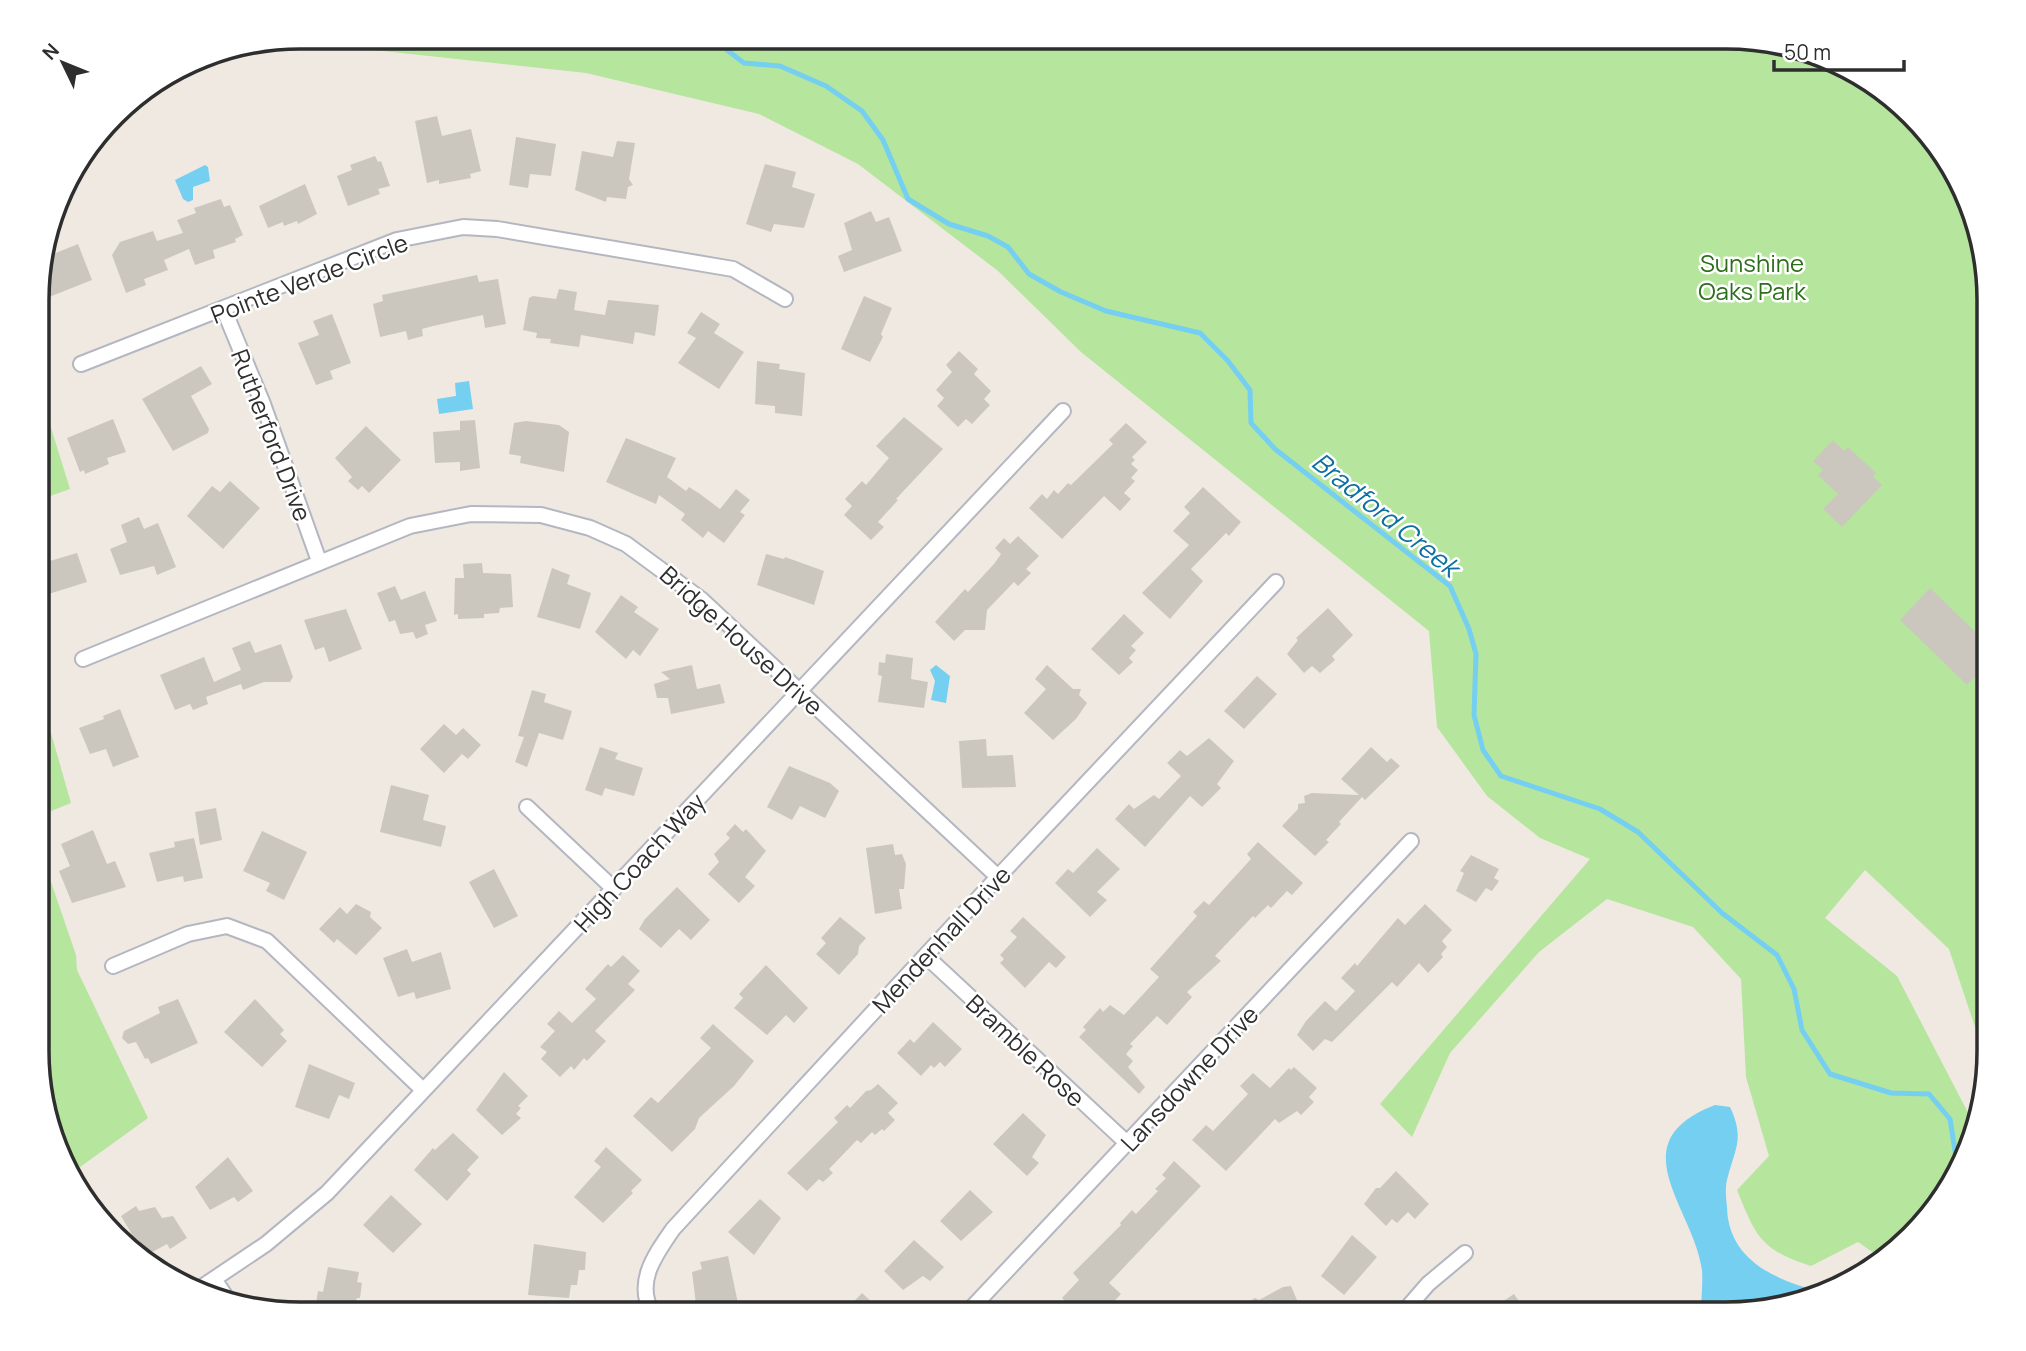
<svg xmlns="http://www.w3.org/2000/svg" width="2026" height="1351" font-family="Manrope,sans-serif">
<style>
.green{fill:#b6e59e}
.water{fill:#75cff0}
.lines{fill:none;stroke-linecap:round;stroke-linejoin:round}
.stream{stroke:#75cff0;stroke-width:5}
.building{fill:#cbc7bf}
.minor-casing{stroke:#b4b7c1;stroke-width:18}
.minor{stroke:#fff;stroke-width:14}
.labels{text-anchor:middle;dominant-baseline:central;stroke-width:5;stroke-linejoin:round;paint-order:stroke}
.park-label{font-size:24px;fill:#2c6e1b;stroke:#fff}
.street-label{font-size:24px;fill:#2e2e2e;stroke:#fff}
.water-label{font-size:26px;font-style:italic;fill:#0d6fa3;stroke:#fff}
.rim{fill:none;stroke:#2e2e2e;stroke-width:3.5}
</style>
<rect width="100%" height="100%" fill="#efe9e1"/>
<path class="green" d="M 300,37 L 1727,37 L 1811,51 L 1873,81 L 1954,169 L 1989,283 L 1989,1069 L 1949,949 L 1865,870 L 1825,918 L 1897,976 L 1977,1130 L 1945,1198 L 1881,1258 L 1858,1242 L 1811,1266 C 1761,1250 1756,1237 1737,1190 L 1769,1156 L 1746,1077 L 1741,979 L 1693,927 L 1607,899 L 1539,952 L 1450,1053 L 1412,1137 L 1380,1104 L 1590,859 L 1540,838 L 1487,796 L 1437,727 L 1429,631 L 1081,352 L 998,271 L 858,164 L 759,114 L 586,73 L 281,40 Z
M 245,48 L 130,99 L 199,57 Z
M 39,389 L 70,489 L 39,500 Z
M 39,691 L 71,803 L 39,816 Z
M 39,847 L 76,955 L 77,970 L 148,1118 L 69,1175 L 39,1085 Z"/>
<path class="water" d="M 205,165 L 208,167 L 210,181 L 193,187 L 193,200 L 188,202 L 183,199 L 175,180 Z
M 469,381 L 473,409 L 439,414 L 437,399 L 456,396 L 455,383 Z
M 936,665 L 950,676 L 946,703 L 931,700 L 935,681 L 930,670 Z
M 1715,1105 L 1730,1107 C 1745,1139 1735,1148 1727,1180 C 1725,1188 1726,1198 1727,1207 C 1728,1259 1774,1280 1819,1291 L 1743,1314 L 1701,1314 C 1701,1300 1703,1284 1702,1270 C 1693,1207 1618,1142 1715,1105 Z"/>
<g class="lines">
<path class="stream" d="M 717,37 L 727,50 L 744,63 L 780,66 L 826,86 L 862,111 L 883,140 L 908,199 L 949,224 L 988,236 L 1008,247 L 1029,274 L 1061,292 L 1106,311 L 1200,333 L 1228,361 L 1250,390 L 1251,423 L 1275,449 L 1450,586 L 1469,629 L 1476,654 L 1474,715 L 1483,750 L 1501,776 L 1600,809 L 1638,832 L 1722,913 L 1777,955 L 1794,989 L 1802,1030 L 1830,1074 L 1891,1093 L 1929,1094 L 1950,1119 L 1958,1170"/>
</g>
<path class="building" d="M 437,116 L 442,136 L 471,129 L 481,171 L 470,174 L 471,178 L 439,184 L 439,180 L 427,183 L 415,121 Z
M 516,137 L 556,144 L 551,176 L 530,174 L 528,188 L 509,185 Z
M 617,141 L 635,143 L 629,179 L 633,185 L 628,187 L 626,199 L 607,197 L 606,202 L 575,190 L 582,151 L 613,157 Z
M 375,156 L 378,162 L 381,161 L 390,186 L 378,189 L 380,194 L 348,206 L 337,176 L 352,170 L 350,165 Z
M 765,164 L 796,172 L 792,187 L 815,194 L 804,228 L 774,224 L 771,232 L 746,224 Z
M 305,184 L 317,214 L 298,224 L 297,221 L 284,226 L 283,222 L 268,228 L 259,206 Z
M 221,199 L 224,207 L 230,205 L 243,235 L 235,239 L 236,242 L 213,250 L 215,258 L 195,265 L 189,249 L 164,260 L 168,270 L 144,279 L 146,285 L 126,293 L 112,255 L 120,242 L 153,231 L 157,241 L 183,233 L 177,220 L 196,213 L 194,208 Z
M 871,211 L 876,222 L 889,217 L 902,251 L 844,272 L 838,256 L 852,250 L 844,223 Z
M 78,244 L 92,280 L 39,301 L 41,259 Z
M 477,275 L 479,282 L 498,279 L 506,324 L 485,328 L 483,315 L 433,326 L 422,329 L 423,336 L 408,340 L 406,331 L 380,337 L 373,304 L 383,301 L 382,295 Z
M 559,289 L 577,292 L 574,310 L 605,315 L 608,300 L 659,305 L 655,336 L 635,332 L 633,344 L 581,335 L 579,347 L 550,343 L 551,339 L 536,338 L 537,333 L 523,330 L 529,298 L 533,296 L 556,299 Z
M 864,296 L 892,308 L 881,334 L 883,337 L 870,362 L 841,349 Z
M 701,312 L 720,324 L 714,333 L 744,352 L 719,389 L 678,363 L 696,338 L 687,333 Z
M 332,314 L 351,363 L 330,371 L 333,379 L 316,385 L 298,343 L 319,335 L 313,321 Z
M 959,351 L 978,369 L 974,374 L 991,391 L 984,399 L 990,405 L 972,424 L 966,419 L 958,427 L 937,406 L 944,398 L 936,390 L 952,372 L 946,365 Z
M 757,361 L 780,364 L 779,369 L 805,373 L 802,416 L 775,413 L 775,406 L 755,404 Z
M 201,366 L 212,384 L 191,396 L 209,429 L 208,433 L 173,451 L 142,399 Z
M 904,417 L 943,449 L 896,499 L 898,500 L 878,522 L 884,527 L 871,540 L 844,515 L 852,506 L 845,499 L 862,481 L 866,485 L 889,458 L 876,446 Z
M 113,419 L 126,452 L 107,458 L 109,464 L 85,474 L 84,470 L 80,472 L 67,438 Z
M 475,420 L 480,468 L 460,471 L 460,462 L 435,463 L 433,432 L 460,430 L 460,421 Z
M 526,421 L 559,425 L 569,432 L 564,472 L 520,463 L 521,456 L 509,454 L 514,423 Z
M 1126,423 L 1147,442 L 1132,457 L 1135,460 L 1131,464 L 1138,470 L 1131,478 L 1135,481 L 1124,493 L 1131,499 L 1120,511 L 1104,496 L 1062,539 L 1029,508 L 1042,494 L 1047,499 L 1054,490 L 1058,494 L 1068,483 L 1071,485 L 1113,444 L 1109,440 Z
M 366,426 L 401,460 L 369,493 L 362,486 L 358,490 L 348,481 L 352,477 L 335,458 Z
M 626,438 L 676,458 L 667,477 L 686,491 L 689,487 L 700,494 L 720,509 L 736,489 L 750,500 L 740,512 L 745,515 L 724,543 L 708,531 L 703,538 L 681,520 L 685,514 L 659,495 L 656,504 L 606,482 Z
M 1833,440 L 1844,451 L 1848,447 L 1876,473 L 1873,477 L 1882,485 L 1842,527 L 1823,509 L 1838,494 L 1818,475 L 1823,470 L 1813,461 Z
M 230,481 L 260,508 L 223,549 L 187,516 L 212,486 L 220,492 Z
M 1203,487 L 1241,522 L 1229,536 L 1226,533 L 1191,569 L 1203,581 L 1170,619 L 1142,593 L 1189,545 L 1173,531 L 1190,513 L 1184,507 Z
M 139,517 L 144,529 L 158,523 L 176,567 L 157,575 L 154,566 L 120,575 L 110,549 L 127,542 L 121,525 Z
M 39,536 L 50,561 L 77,553 L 87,582 L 39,597 Z
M 1018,536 L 1039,556 L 1026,569 L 1031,573 L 1018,586 L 1014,582 L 987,610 L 985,630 L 965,630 L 954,641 L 935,622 L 965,589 L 968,592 L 994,564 L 1001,554 L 995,548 L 1004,538 L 1010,544 Z
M 766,554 L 784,559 L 785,557 L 824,571 L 814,605 L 757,585 Z
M 482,563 L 483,573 L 511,574 L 513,607 L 500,608 L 499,613 L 484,614 L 484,618 L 458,619 L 458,614 L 454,615 L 455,578 L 464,578 L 463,564 Z
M 552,568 L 570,575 L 567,584 L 591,593 L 580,629 L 537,617 Z
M 395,586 L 401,600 L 425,591 L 437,621 L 425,625 L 428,634 L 416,639 L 413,632 L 400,634 L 395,620 L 389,622 L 377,593 Z
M 1930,588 L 1989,645 L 1989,664 L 1967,685 L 1900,620 Z
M 621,595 L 638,607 L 634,612 L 659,629 L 640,656 L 633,650 L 626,659 L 595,632 Z
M 1328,608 L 1353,635 L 1332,656 L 1335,660 L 1320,673 L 1312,666 L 1304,673 L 1287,654 L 1298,640 L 1296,638 Z
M 346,609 L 362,649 L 329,662 L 324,647 L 315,650 L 304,620 Z
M 1124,614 L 1144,633 L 1131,646 L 1136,650 L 1129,658 L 1133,662 L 1119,675 L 1091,649 Z
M 250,641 L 255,653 L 281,644 L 293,677 L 290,682 L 264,682 L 243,690 L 241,684 L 206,697 L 208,704 L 193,710 L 190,704 L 175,710 L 160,675 L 204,657 L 214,682 L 241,670 L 232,648 Z
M 886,654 L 913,658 L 911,679 L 928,682 L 924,708 L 878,702 L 882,676 L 878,675 L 879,662 L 885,663 Z
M 692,665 L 697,689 L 720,684 L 725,703 L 671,714 L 668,698 L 657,698 L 654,684 L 670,679 L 661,672 Z
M 1047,665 L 1073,689 L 1081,689 L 1079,695 L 1087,703 L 1076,719 L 1053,740 L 1024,713 L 1046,689 L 1035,679 Z
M 1257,676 L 1277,694 L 1244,729 L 1224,711 Z
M 532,690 L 546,694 L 544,702 L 572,711 L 563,740 L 539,733 L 527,767 L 515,762 L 524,737 L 518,736 Z
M 120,709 L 139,757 L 113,767 L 106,749 L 90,754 L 79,728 L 104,719 L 103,716 Z
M 444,724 L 456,735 L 463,728 L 481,745 L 468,759 L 462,754 L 444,773 L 420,749 Z
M 1209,738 L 1234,761 L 1217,784 L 1221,788 L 1202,807 L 1190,796 L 1145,847 L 1115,819 L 1129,804 L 1134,809 L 1154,795 L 1159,799 L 1181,776 L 1167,763 L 1180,750 L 1187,756 Z
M 986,739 L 987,756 L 1013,755 L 1016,787 L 962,788 L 959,741 Z
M 600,747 L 618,753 L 615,759 L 643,768 L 634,796 L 605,788 L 602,796 L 585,790 Z
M 1371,747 L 1387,762 L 1391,758 L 1400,766 L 1365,800 L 1362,797 L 1339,822 L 1341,824 L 1326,840 L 1329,842 L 1315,856 L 1282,826 L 1298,809 L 1298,804 L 1305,803 L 1304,796 L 1312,793 L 1359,795 L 1341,779 Z
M 789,766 L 830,783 L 839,791 L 825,818 L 800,806 L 792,820 L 767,807 Z
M 391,785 L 429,795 L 423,820 L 446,826 L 441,847 L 380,832 Z
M 216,808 L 222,840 L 200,845 L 195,812 Z
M 735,824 L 743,832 L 746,829 L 766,851 L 745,877 L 755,886 L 739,903 L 708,874 L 719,862 L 714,854 L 730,838 L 726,834 Z
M 93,830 L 107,864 L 115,861 L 126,887 L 72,903 L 59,871 L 70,866 L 61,844 Z
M 262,831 L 307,852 L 284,900 L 266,891 L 270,883 L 243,871 Z
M 194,838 L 203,878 L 184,882 L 183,876 L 157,882 L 149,853 L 175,847 L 174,842 Z
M 1258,842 L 1303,883 L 1292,895 L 1287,891 L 1271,908 L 1268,905 L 1255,918 L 1253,916 L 1215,956 L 1221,961 L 1187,992 L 1192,997 L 1167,1025 L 1157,1016 L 1130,1044 L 1133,1046 L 1126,1054 L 1133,1061 L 1128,1067 L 1145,1087 L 1139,1094 L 1079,1037 L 1086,1030 L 1083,1027 L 1100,1008 L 1103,1012 L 1110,1005 L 1124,1015 L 1159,977 L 1150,969 L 1197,916 L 1193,912 L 1204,901 L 1209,905 L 1251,859 L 1247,854 Z
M 893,844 L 895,855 L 902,854 L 906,864 L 904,889 L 899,889 L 902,909 L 875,914 L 866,848 Z
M 1097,848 L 1120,869 L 1097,892 L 1107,900 L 1090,917 L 1055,883 L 1068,869 L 1073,873 Z
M 1471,855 L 1499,869 L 1494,878 L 1499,881 L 1492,891 L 1486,888 L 1476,902 L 1456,891 L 1464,873 L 1460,871 Z
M 494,869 L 518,916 L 494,928 L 469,882 Z
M 677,887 L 710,920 L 691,940 L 679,929 L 661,948 L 639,929 L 645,919 Z
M 356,904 L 371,912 L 370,917 L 382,928 L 356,955 L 337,939 L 334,943 L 319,929 L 340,907 L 347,914 Z
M 1425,904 L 1452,930 L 1442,941 L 1447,947 L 1441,954 L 1443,957 L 1428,973 L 1419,963 L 1397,987 L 1392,982 L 1332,1042 L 1325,1039 L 1313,1051 L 1297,1035 L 1306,1021 L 1325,1001 L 1336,1011 L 1355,991 L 1341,978 L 1355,963 L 1357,966 L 1398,918 L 1405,925 Z
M 840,917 L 866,938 L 859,946 L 858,954 L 839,975 L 816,954 L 826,943 L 821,938 Z
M 1023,917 L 1066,957 L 1056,968 L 1049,962 L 1025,988 L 1000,963 L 1004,959 L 1000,955 L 1017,937 L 1010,931 Z
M 407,949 L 412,962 L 441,952 L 451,989 L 416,999 L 414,992 L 398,997 L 383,958 Z
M 623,955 L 640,971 L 628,984 L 635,990 L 595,1031 L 606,1041 L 587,1061 L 584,1058 L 574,1070 L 571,1066 L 560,1077 L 541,1059 L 547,1052 L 540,1047 L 555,1031 L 547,1024 L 559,1011 L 572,1023 L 596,999 L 585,989 L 608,964 L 611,967 Z
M 766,965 L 808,1008 L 794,1023 L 786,1015 L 767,1035 L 734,1008 L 743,998 L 739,994 Z
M 178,999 L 198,1043 L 151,1064 L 148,1058 L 145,1059 L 136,1042 L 128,1044 L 122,1038 L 124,1031 L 160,1013 L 158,1007 Z
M 255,999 L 284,1030 L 280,1034 L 287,1041 L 262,1067 L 224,1032 Z
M 933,1022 L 962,1049 L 945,1067 L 940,1062 L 934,1068 L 931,1065 L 921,1076 L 897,1053 L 910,1039 L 914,1043 Z
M 713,1024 L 754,1061 L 734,1086 L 699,1118 L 695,1129 L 672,1152 L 633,1116 L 651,1097 L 658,1103 L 711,1048 L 700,1038 Z
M 309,1064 L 355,1083 L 349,1099 L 339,1095 L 329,1119 L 295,1107 Z
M 1294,1067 L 1317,1088 L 1309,1097 L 1314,1102 L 1301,1115 L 1297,1111 L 1279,1123 L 1275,1119 L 1226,1171 L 1192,1140 L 1206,1125 L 1213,1131 L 1248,1094 L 1240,1086 L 1253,1073 L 1270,1088 L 1289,1068 L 1291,1070 Z
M 504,1072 L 528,1096 L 518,1106 L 521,1108 L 516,1114 L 521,1118 L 502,1135 L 476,1110 Z
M 878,1084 L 898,1103 L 888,1113 L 895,1120 L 884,1131 L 882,1129 L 875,1135 L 872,1132 L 861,1143 L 857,1140 L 829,1169 L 833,1173 L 823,1182 L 819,1179 L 807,1191 L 787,1173 L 838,1122 L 834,1118 L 847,1105 L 850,1108 L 866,1091 L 871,1090 Z
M 1023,1113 L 1046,1135 L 1032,1157 L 1039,1163 L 1027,1176 L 993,1144 Z
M 453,1133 L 479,1157 L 467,1170 L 471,1174 L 447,1201 L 414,1170 L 433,1148 L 435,1150 Z
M 606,1147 L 642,1180 L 631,1191 L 633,1193 L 603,1223 L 574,1197 L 601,1167 L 594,1161 Z
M 228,1157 L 253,1191 L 238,1202 L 234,1197 L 210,1210 L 195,1187 Z
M 1174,1161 L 1201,1186 L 1109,1283 L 1121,1294 L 1102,1314 L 1057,1314 L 1068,1304 L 1062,1298 L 1079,1280 L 1073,1273 L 1121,1225 L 1120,1223 L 1132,1210 L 1136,1214 L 1158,1191 L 1155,1189 L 1166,1178 L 1162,1175 Z
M 1396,1171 L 1429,1204 L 1415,1219 L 1408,1212 L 1397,1223 L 1392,1219 L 1386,1226 L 1364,1204 L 1376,1188 L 1380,1188 Z
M 970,1190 L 993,1212 L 961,1241 L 940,1221 Z
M 391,1195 L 422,1224 L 393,1253 L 363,1225 Z
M 760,1199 L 781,1218 L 754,1255 L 728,1232 Z
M 136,1206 L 139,1211 L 155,1207 L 162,1218 L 173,1216 L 187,1238 L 170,1249 L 167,1244 L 145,1256 L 121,1216 Z
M 1352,1235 L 1377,1257 L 1344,1295 L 1321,1276 Z
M 914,1240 L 944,1267 L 930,1281 L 923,1276 L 903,1290 L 884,1271 Z
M 534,1244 L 586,1252 L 585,1270 L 579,1270 L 577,1285 L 571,1285 L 569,1298 L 528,1295 Z
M 728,1256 L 739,1308 L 713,1314 L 707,1314 L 706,1310 L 697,1312 L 692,1272 L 702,1269 L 700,1262 Z
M 328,1267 L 359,1272 L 357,1282 L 362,1283 L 360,1298 L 357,1298 L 350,1314 L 315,1310 L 318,1291 L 323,1292 Z
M 1291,1286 L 1303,1314 L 1228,1314 L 1255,1298 L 1259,1300 L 1283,1287 Z
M 862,1293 L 885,1314 L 842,1314 Z
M 1514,1294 L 1528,1314 L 1484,1314 Z"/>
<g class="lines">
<g class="minor-casing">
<path id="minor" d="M 224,310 L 263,404 L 319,561
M 81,364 L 397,240 L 463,227 L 497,229 L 733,269 L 785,299
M 83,659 L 410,526 L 471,514 L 541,515 L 590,528 L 626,544 L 702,600 L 998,877
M 527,807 L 614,889
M 926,956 L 1127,1143
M 113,966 L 188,934 L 227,926 L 267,941 L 423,1090
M 214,1279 L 230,1303
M 196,1291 L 266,1244 L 327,1193 L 1063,411
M 653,1314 C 634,1283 655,1255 673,1229 L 998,877 L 1276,582
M 966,1314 L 1411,841
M 1402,1314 L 1428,1284 L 1465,1253"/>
</g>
<use href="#minor" class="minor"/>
</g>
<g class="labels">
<g class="park-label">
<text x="1752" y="262">Sunshine<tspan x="1752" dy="28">Oaks Park</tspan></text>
</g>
<g class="street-label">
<text transform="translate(309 278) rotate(-21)">Pointe Verde Circle</text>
<text transform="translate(272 435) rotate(69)">Rutherford Drive</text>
<text transform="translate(742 640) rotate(42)">Bridge House Drive</text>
<text transform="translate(639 862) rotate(-47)">High Coach Way</text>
<text transform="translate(941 939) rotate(-47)">Mendenhall Drive</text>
<text transform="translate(1026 1050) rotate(43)">Bramble Rose</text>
<text transform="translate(1189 1078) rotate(-47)">Lansdowne Drive</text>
</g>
<g class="water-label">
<text transform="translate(1386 514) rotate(39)">Bradford Creek</text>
</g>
</g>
<path d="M0 0H2026V1351H0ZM300 49H1726A251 251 0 0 1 1977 300V1051A251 251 0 0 1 1726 1302H300A251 251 0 0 1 49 1051V300A251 251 0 0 1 300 49Z" fill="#fff" fill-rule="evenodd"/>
<path class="rim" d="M300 49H1726A251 251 0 0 1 1977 300V1051A251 251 0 0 1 1726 1302H300A251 251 0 0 1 49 1051V300A251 251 0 0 1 300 49Z"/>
<g transform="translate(63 63) rotate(313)" stroke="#ffffff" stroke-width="5" paint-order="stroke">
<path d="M0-5L12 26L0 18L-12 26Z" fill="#2e2e2e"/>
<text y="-10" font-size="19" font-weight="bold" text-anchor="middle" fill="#2e2e2e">N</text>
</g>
<path d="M1774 60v10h130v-10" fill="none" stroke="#2e2e2e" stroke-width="3.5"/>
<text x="1784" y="60" font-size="21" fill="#2e2e2e" stroke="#ffffff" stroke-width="5" paint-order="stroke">50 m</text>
</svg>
